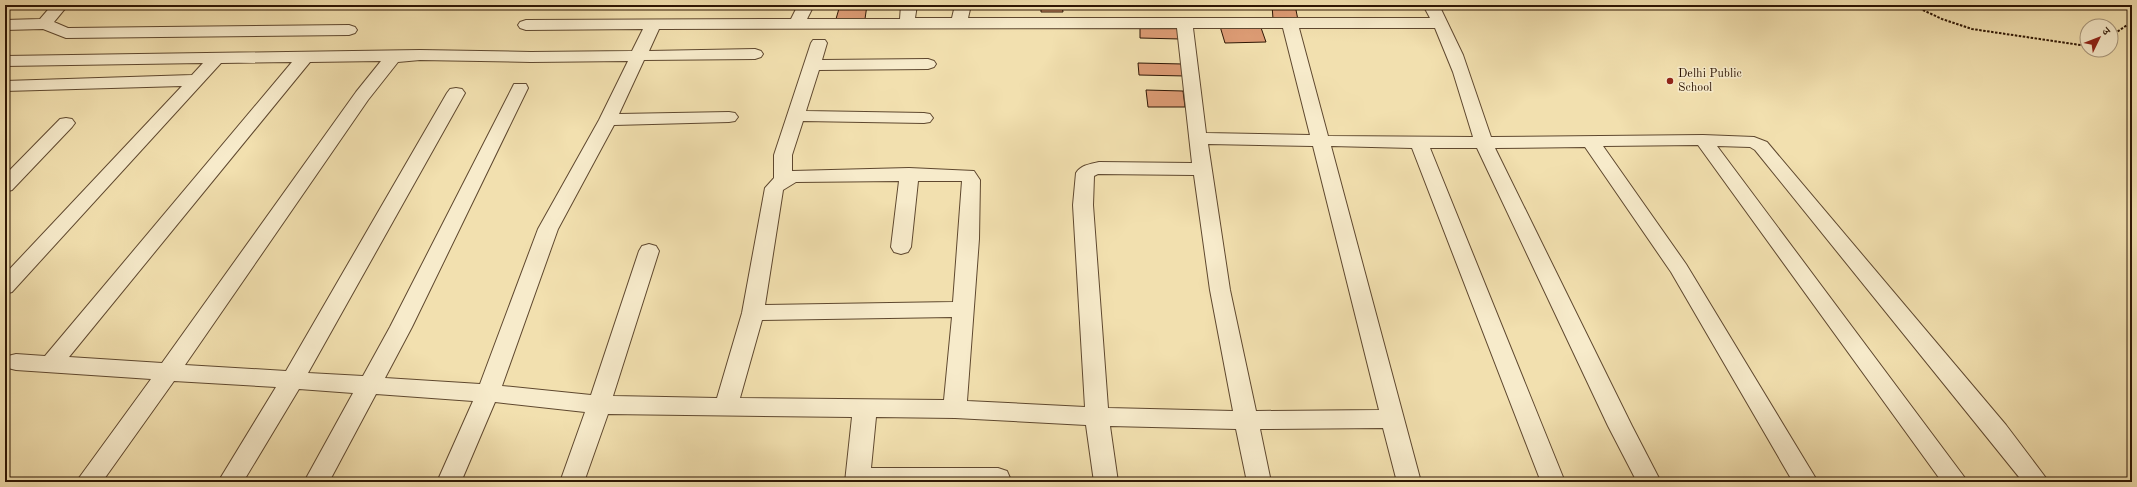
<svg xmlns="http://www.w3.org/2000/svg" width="2137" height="487" font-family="'Old Standard TT','Noto Serif Devanagari',serif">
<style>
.building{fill:#dc9b74;stroke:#2e1604}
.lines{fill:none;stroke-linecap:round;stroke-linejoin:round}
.minor-casing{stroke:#5f482f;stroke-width:2}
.path{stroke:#2e1604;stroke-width:2;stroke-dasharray:2.5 1.5;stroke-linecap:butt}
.minor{fill:#f7ebcb;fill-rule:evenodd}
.poi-dot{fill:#8f2418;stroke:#f7ebcb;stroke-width:1.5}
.labels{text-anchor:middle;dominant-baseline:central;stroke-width:3;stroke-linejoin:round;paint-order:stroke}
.poi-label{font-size:12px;fill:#2e1604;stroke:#f7ebcb;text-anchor:start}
</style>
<rect width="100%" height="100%" fill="#f2e0af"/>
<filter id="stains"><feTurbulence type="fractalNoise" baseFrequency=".005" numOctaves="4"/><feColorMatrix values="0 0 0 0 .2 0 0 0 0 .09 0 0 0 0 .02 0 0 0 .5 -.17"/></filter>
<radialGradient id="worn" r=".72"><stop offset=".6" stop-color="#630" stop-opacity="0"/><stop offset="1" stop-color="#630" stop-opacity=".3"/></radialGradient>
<path class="building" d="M 840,5 L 867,5 L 865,19 L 836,19 Z
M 1041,5 L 1062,5 L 1063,12 L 1041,12 Z
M 1272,5 L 1295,5 L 1298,20 L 1273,19 Z
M 1259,22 L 1266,42 L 1225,43 L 1219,23 Z
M 1140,23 L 1179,24 L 1180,39 L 1140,38 Z
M 1138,63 L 1183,64 L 1185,76 L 1139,75 Z
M 1146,90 L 1183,91 L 1185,107 L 1148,107 Z"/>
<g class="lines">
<g class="minor-casing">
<path id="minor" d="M 52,5 L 68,5 L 54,22 L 68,28 L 349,25 L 355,27 L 357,30 L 355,33 L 349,35 L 66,38 L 43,29 L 5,30 L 5,20 L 40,19 Z
M 798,5 L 814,5 L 807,19 L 900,19 L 901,5 L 917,5 L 915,18 L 952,18 L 955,5 L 971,5 L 968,18 L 1430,18 L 1423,5 L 1439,5 L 1463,55 L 1491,137 L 1703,135 L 1754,137 L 1767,142 L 2006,425 L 2049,482 L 2023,482 L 1755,150 L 1750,147 L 1717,146 L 1968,482 L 1942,482 L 1698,145 L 1603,146 L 1686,264 L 1818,482 L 1793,482 L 1671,272 L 1585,147 L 1495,148 L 1632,426 L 1661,482 L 1637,482 L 1608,426 L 1477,148 L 1430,148 L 1565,482 L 1541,482 L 1412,148 L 1331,146 L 1421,482 L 1397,482 L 1383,428 L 1260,429 L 1271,482 L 1247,482 L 1236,429 L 1110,426 L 1118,482 L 1094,482 L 1086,425 L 955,418 L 876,417 L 871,468 L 998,468 L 1007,471 L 1010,478 L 1008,482 L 845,482 L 852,417 L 608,414 L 584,482 L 560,482 L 585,412 L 495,402 L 461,482 L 437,482 L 473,401 L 376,394 L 329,482 L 304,482 L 353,393 L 299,389 L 243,482 L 218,482 L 276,387 L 174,381 L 102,482 L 76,482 L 151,379 L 16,370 L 8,368 L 5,362 L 8,356 L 16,354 L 45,356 L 292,62 L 221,63 L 12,292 L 5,294 L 5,274 L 182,86 L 5,91 L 5,81 L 192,75 L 203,63 L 5,66 L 5,56 L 420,50 L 531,52 L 632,51 L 643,29 L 526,30 L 520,28 L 518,25 L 520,22 L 526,20 L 791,19 ZM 1177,28 L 1192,163 L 1099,162 C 1090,164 1081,165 1076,173 L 1073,205 L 1085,407 L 967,401 L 979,239 L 980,180 L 974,171 L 909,168 L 792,171 L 792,155 L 803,121 L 924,123 L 930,122 L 933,118 L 930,114 L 924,113 L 806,111 L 819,70 L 928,69 L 934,67 L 936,64 L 934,61 L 928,59 L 822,60 L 827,43 L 825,40 L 813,40 L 811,43 L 774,155 L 774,178 L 765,188 L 742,313 L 717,398 L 613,396 L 659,251 L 656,246 L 649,244 L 642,246 L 639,251 L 591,395 L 502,386 L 558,229 L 614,125 L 729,122 L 735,121 L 738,117 L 735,113 L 729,112 L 619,114 L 644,60 L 755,59 L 761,57 L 763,54 L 761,51 L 755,49 L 649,51 L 659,29 ZM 1193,28 L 1283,28 L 1310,135 L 1206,133 ZM 1299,28 L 1435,28 L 1453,72 L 1473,137 L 1328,136 ZM 420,60 L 531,62 L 628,61 L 599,120 L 538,229 L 480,384 L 385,378 L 412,327 L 528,88 L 526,84 L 514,84 L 512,88 L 390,327 L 363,376 L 308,373 L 465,93 L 462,89 L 456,88 L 450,89 L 447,93 L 286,371 L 185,365 L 368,100 L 398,62 ZM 381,61 L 356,92 L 162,363 L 69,357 L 310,62 ZM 1208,144 L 1313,146 L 1379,410 L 1256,411 L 1230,290 ZM 1098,174 L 1194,175 L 1210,290 L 1233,411 L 1108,408 L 1093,205 L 1094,176 ZM 899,181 L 891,247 L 894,252 L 901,254 L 908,252 L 911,247 L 918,181 L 962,181 L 953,302 L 765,305 L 783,190 L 796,182 ZM 952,317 L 944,400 L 740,398 L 762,320 Z
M 66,118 L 72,119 L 75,123 L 72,127 L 12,190 L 5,192 L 5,175 L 60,119 Z"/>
</g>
<path class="path" d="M 1912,5 L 1942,19 L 1972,29 L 2087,46
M 2111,36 L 2130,23"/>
<use href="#minor" class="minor"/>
</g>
<circle class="poi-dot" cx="1670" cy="81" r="4"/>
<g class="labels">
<g class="poi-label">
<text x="1678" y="74">Delhi Public<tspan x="1678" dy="14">School</tspan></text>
</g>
</g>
<rect width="2137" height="487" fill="none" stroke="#f2e0af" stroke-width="20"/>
<rect x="6" y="6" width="2125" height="475" fill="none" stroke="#2e1604" stroke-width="2"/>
<rect x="10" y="10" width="2117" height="467" fill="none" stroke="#2e1604"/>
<g transform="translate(2099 38) rotate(47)"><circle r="19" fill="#f7ebcb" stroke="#a7967b"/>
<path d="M0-3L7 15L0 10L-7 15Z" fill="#8f2418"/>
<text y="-6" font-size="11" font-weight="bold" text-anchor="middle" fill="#2e1604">उ</text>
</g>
<rect width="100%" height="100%" filter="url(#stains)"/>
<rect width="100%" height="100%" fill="url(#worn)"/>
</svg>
